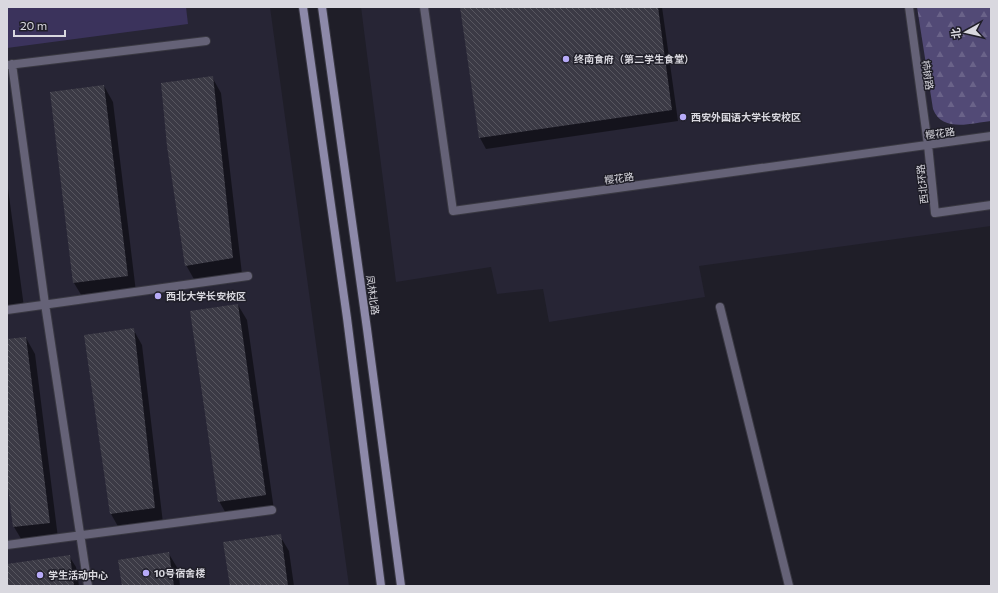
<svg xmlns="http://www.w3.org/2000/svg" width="998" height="593" font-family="Commissioner,'Noto Sans SC',sans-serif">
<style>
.built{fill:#272535}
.forest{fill:url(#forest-firs)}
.garden{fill:#3b335c}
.shadow{fill:#0007}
.building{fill:url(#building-back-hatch)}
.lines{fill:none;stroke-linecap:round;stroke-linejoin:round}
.street-casing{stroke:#393842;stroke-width:10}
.secondary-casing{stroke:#393842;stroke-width:10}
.street{stroke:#656277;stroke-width:8}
.secondary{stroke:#8d89a9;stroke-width:8}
.poi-dot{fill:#b7abf8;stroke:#1f1e28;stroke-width:1.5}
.labels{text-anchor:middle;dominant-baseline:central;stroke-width:3;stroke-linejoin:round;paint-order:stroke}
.poi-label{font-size:10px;font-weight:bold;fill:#d9d8df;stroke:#1f1e28;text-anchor:start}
.street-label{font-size:10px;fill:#d9d8df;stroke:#1f1e28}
</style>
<defs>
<pattern id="forest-firs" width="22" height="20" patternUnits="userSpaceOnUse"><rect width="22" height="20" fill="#524a76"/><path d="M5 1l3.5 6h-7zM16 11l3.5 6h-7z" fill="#6a6389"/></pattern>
<pattern id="building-back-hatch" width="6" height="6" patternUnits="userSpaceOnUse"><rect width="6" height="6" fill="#3b3a45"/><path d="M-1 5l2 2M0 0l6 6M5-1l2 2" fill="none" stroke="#57565f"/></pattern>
</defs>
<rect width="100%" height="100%" fill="#1f1e28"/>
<path class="built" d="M 7,7 L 270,7 L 349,586 L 7,586 Z
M 361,7 L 991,7 L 991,226 L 699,266 L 705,297 L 549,322 L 543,289 L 497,294 L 491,267 L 396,282 Z"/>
<path class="forest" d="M 917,7 L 991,7 L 991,121 C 972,123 942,133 933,109 Z"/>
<path class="garden" d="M 7,7 L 186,7 L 188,24 L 7,48 Z"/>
<path class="shadow" d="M 461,7 L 662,7 L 678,121 L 486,149 L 480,138 Z
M 212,77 L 221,93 L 242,274 L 195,281 L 186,265 Z
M 104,86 L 113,102 L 136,292 L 83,298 L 74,283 Z
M 7,181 L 24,307 L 7,310 Z
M 238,305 L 247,320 L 274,510 L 228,517 L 219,501 Z
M 133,329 L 142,345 L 163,523 L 120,530 L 111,514 L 86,336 Z
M 26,338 L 35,354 L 58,538 L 23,542 L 14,527 L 7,471 L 7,340 Z
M 280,536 L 289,551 L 294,586 L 231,586 Z
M 169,554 L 178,569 L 180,586 L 123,586 Z
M 69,556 L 76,567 L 79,586 L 7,586 L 7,565 Z"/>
<path class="building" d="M 460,7 L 658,7 L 672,110 L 479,138 Z
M 213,76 L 233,258 L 185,266 L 167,146 L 161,83 Z
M 104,85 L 128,276 L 73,283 L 50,92 Z
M 238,304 L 266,495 L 218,502 L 190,311 Z
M 134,328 L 155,508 L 110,514 L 84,335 Z
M 26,337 L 50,523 L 13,527 L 7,479 L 7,339 Z
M 281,534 L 288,586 L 230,586 L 223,542 Z
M 169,552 L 174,586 L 122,586 L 118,560 Z
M 70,555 L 74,586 L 7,586 L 7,564 Z"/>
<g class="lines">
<g class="street-casing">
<path id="street" d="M 424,7 L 453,211 L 991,136
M 909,7 L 928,145 L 935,213 L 991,205
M 12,64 L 45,304 L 88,586
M 8,65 L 206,41
M 720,307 L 789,586
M 7,310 L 248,276
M 7,545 L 272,510"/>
</g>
<g class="secondary-casing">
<path id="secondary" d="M 303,7 L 347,318 L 381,586
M 322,7 L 367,329 L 401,586"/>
</g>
<use href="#street" class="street"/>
<use href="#secondary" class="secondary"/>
</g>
<g class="poi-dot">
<circle cx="566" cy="59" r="4"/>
<circle cx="683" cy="117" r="4"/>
<circle cx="158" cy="296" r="4"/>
<circle cx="146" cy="573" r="4"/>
<circle cx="40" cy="575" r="4"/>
</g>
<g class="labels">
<g class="poi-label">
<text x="574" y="59">终南食府（第二学生食堂）</text>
<text x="691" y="117">西安外国语大学长安校区</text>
<text x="166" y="296">西北大学长安校区</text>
<text x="154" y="573">10号宿舍楼</text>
<text x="48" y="575">学生活动中心</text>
</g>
<g class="street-label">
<text transform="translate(928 75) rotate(82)">柿树路</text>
<text transform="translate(940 133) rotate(-8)">樱花路</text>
<text transform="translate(619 178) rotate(-8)">樱花路</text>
<text transform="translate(922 184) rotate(-96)">西北环路</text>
<text transform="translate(373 295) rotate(82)">凤林北路</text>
</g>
</g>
<rect width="998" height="593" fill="none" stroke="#d9d8df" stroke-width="16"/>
<g transform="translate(966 32) rotate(262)" stroke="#1f1e28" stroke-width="3" paint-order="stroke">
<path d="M0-3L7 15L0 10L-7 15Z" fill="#d9d8df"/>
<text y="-6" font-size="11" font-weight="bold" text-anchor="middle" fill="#d9d8df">北</text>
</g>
<path d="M14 30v6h51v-6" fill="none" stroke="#d9d8df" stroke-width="2"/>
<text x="20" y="30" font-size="12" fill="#d9d8df" stroke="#1f1e28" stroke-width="3" paint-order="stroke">20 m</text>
</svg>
